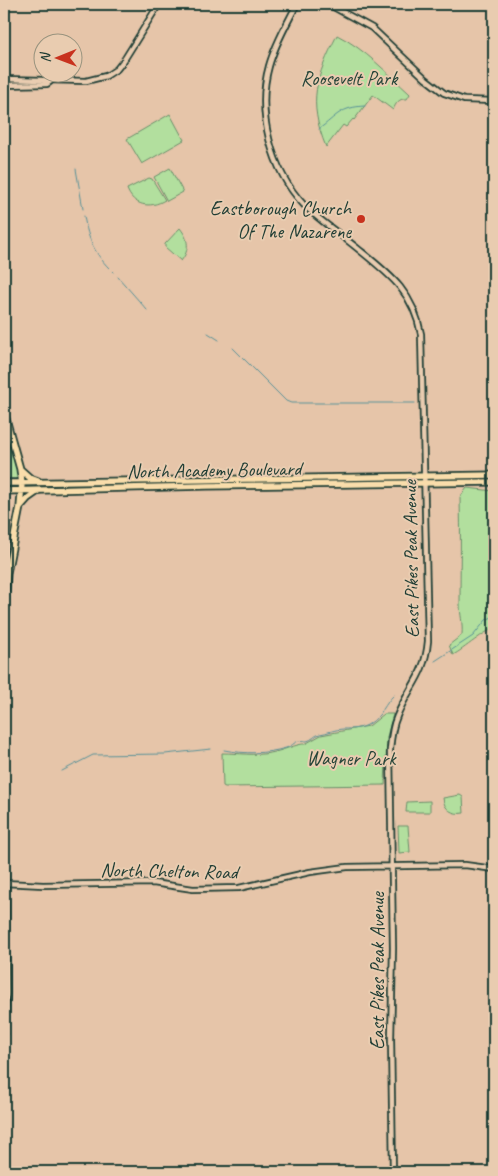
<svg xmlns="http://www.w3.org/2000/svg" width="498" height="1176" font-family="Caveat,sans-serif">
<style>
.green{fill:#b2df9e;stroke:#688e69}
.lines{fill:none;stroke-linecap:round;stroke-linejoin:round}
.stream{stroke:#579198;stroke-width:1}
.secondary-casing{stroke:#1f3d34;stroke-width:8}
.primary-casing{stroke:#1f3d34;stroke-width:9}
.highway-casing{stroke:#1f3d34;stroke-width:9}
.secondary{stroke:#e9ccb0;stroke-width:4.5}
.primary{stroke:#f9ddab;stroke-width:5}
.highway{stroke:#f9ddab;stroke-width:5.5}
.poi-dot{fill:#c8321e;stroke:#e9ccb0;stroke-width:2}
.labels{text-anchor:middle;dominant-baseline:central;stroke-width:4;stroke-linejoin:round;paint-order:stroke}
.park-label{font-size:20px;fill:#264539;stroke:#e9ccb0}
.poi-label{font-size:20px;fill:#1f3d34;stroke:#e9ccb0;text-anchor:end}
.street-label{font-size:20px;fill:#1f3d34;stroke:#e9ccb0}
</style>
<rect width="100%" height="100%" fill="#e6c5a9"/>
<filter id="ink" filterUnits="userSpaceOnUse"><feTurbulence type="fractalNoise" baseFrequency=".02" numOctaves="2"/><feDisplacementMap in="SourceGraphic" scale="10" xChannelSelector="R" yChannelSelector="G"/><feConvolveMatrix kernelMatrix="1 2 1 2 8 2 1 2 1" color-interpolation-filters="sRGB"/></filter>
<g filter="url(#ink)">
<path class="green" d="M 337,35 C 365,49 387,73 410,94 L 407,99 C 399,98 396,103 393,110 L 373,95 L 354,120 L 353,119 L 346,127 L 343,125 L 326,147 C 307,100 316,78 337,35 Z
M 170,114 L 184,140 L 142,164 L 127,139 Z
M 170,168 L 183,192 L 167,201 L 154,177 Z
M 149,178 L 152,179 L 165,200 C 150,209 133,206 127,189 Z
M 180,228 C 189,239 190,250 181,261 L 165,247 L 165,244 Z
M 4,422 L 19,471 L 19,479 L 4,478 Z
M 467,488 L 494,491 L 494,629 C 487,629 463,650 453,655 L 449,645 L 462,635 C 463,622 460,615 460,604 C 460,568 461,533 460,497 Z
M 384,714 L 393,714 L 387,737 L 385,785 L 225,787 L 223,786 L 222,753 C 239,753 254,756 270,753 C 279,752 299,743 305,744 L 321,735 L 369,726 Z
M 460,795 L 463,797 L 464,813 C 453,815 444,810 443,798 Z
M 430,801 L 430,812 L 406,812 L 407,802 Z
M 398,826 L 408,826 L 410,852 L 399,853 Z"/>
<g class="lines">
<path class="stream" d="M 319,129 C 337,116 340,107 365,106
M 76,169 L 83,209
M 84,216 C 88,240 95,255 113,272
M 118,277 L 147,310
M 208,333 L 219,340
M 233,348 L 286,401 L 291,403 L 415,403
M 492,488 L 493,500 L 494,502
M 435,661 L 473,636 L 486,620 L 494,616
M 224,750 C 245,754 265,754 286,748 C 291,747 294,742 299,741 C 300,740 306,741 307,741 C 312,740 315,735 320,734 C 327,733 336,729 343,729 C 352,729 361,729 369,724 C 383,715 384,704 394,695
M 62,771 L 93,755 L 165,754 L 211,749"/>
<g class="secondary-casing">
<path id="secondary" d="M 297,4 C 287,24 275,44 269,66 C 256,112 271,170 304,205 C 320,221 340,234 357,248 C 389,274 413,291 421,334 L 428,641 C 425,676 409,686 397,716 C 392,727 391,738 390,750 L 393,948 L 391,1039 L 393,1172
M 328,4 L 372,28 L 426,79 L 444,93 L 464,100 L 494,101
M 4,79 L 86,81 L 106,76 L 117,69 L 124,60 L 159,4
M 4,85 L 47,84 L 51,81
M 4,883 L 43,885 L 153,883 L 193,889 L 239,888 L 310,872 L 347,867 L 465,865 L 494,869"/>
</g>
<g class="primary-casing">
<path id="primary" d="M 4,788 L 6,993 L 4,1032"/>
</g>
<g class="highway-casing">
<path id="highway" d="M 4,412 L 20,469 L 30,478 L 38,481
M 20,469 L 22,483 L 20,507
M 4,483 L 494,475
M 4,491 L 207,486 L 494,482
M 4,614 L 7,573 L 20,507 L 28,498 L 38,491"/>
</g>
<use href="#secondary" class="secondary"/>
<use href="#primary" class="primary"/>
<use href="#highway" class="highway"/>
</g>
</g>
<circle class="poi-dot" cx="361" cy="219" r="5"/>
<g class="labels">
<g class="park-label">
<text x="349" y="78">Roosevelt Park</text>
<text x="351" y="758">Wagner Park</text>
</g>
<g class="poi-label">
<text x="351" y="208">Eastborough Church<tspan x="351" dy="23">Of The Nazarene</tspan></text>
</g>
<g class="street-label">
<text transform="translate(214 470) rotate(-1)">North Academy Boulevard</text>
<text transform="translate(411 559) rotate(-91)">East Pikes Peak Avenue</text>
<text transform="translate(169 871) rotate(1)">North Chelton Road</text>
<text transform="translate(377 971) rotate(-90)">East Pikes Peak Avenue</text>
</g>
</g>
<rect width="498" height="1176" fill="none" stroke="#e9ccb0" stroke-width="20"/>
<rect x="10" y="10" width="478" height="1156" fill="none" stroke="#1f3d34" stroke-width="2" filter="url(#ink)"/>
<g transform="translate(58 58) rotate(269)"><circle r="24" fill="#e9ccb0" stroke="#98937e"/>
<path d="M0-4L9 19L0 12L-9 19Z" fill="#c8321e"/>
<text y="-8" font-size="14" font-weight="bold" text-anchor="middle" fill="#1f3d34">N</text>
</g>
</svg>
